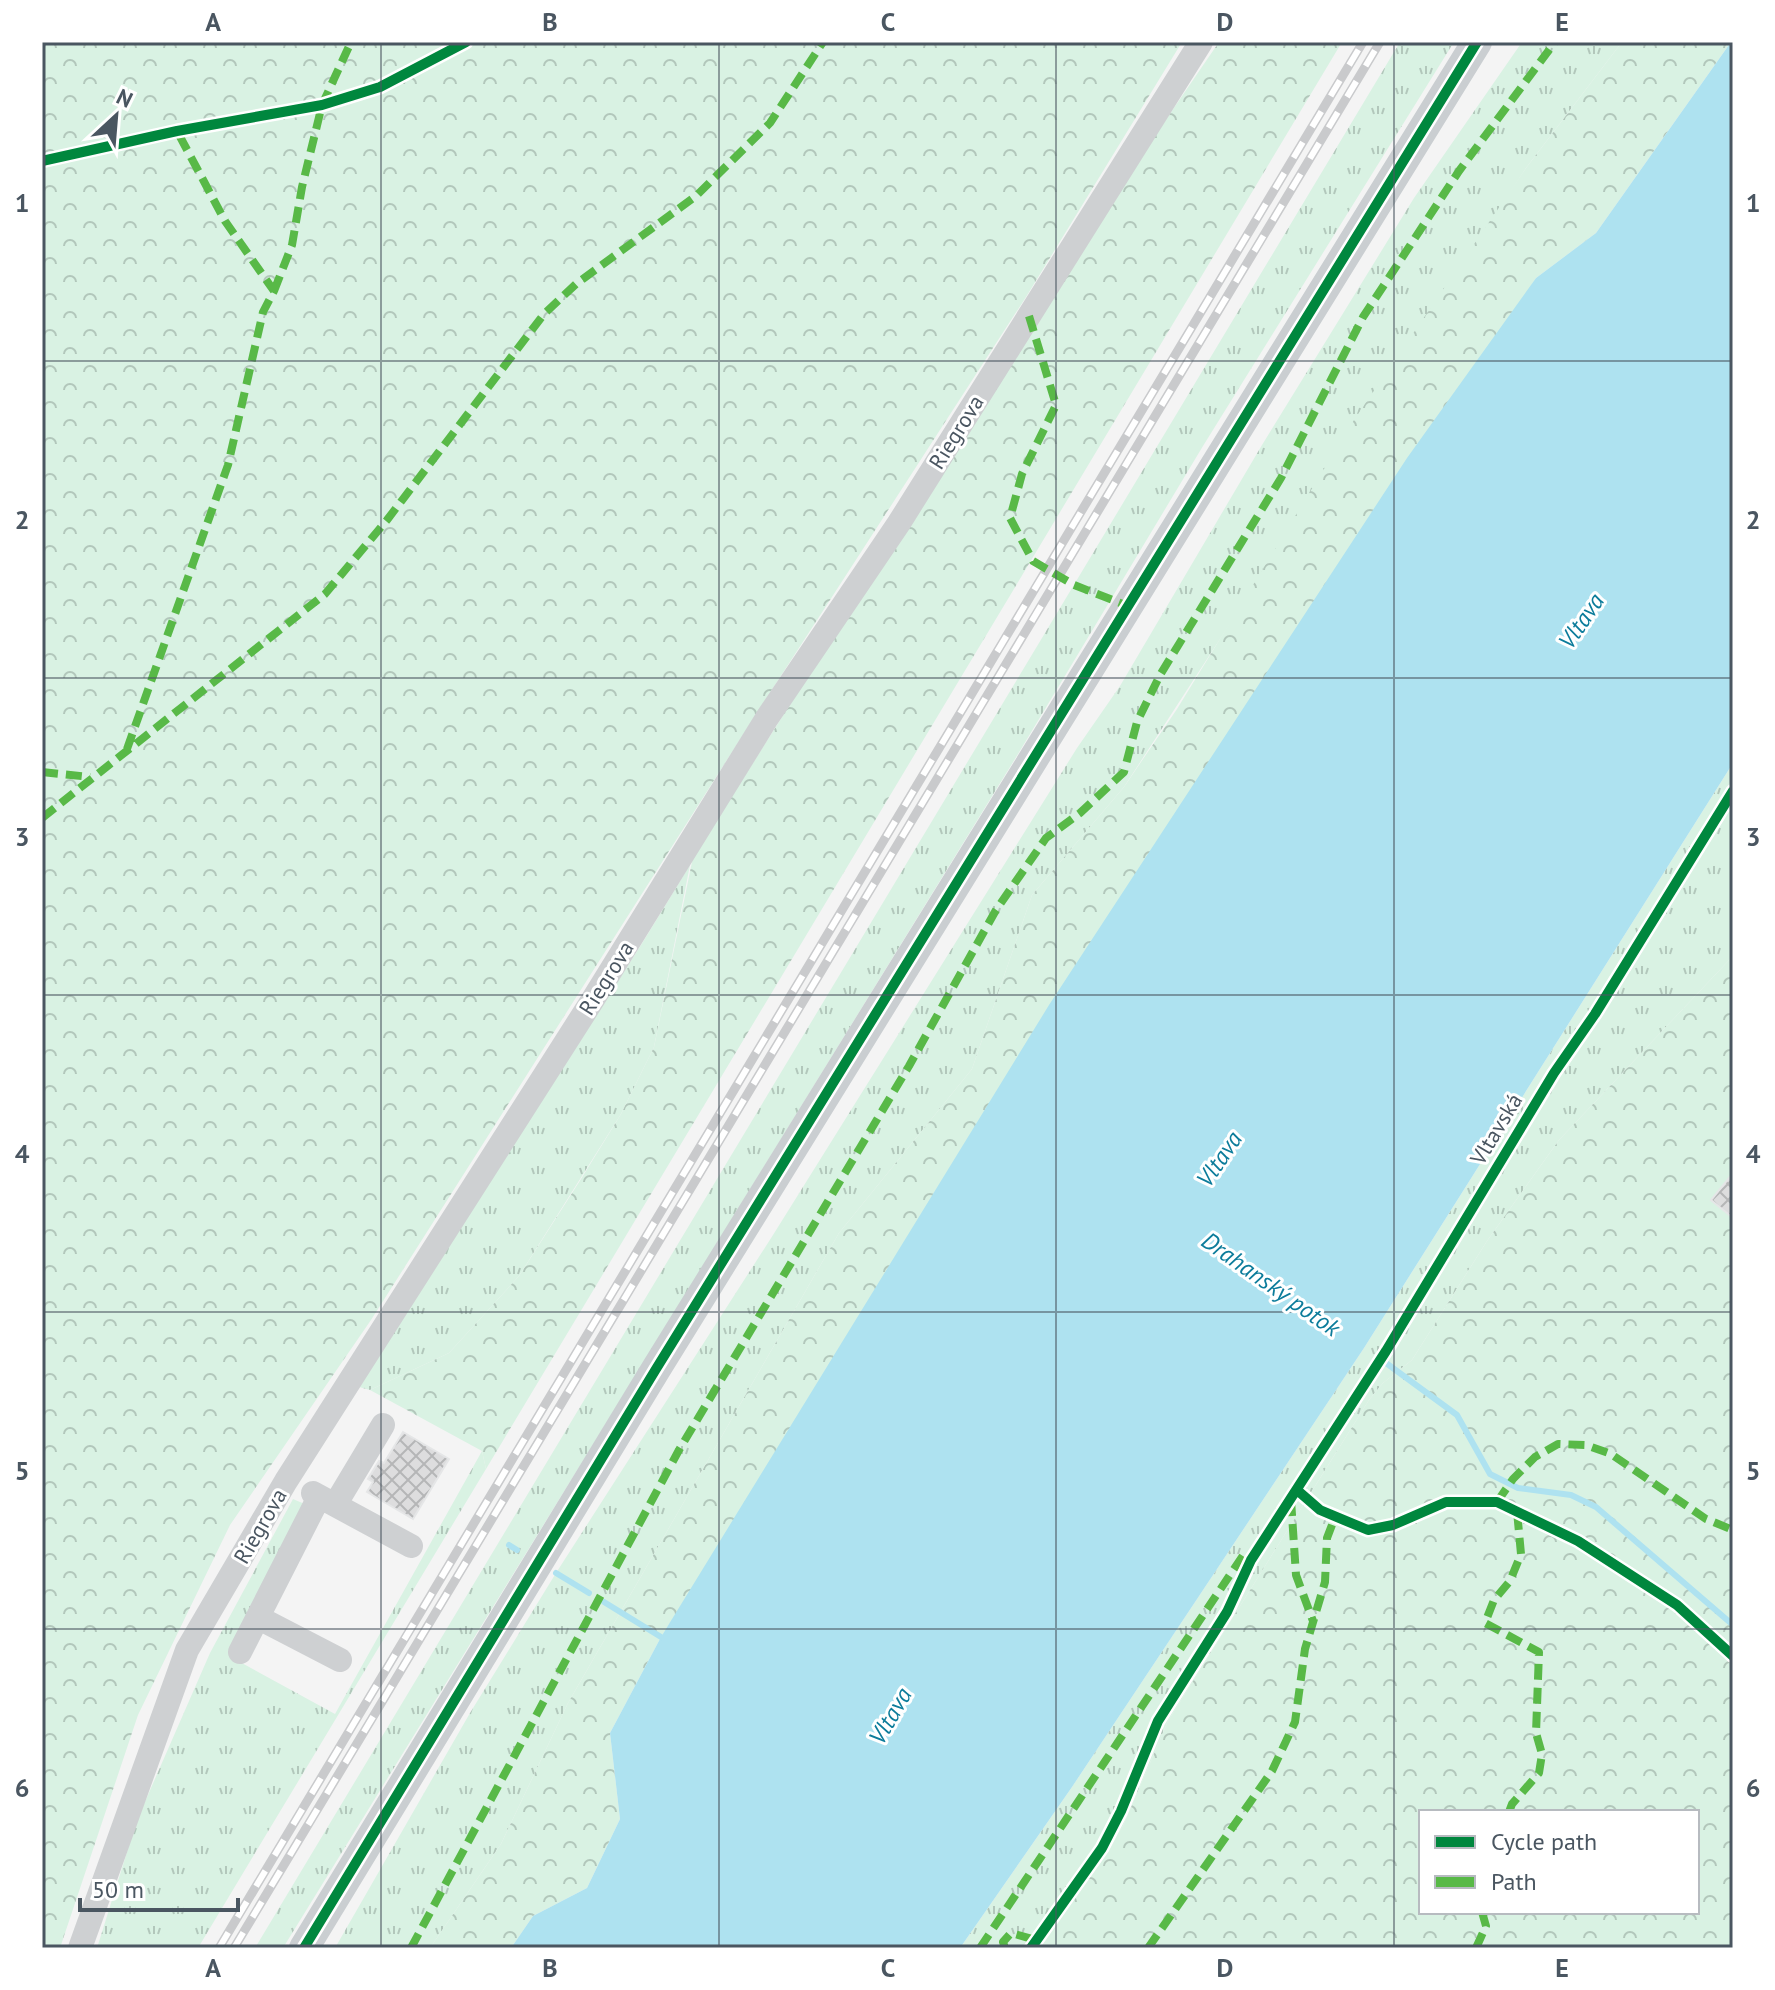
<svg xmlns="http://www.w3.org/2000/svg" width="1775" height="1990" font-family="'PT Sans',sans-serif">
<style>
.grass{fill:url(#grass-tufts)}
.forest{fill:url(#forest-crowns);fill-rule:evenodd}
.water{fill:#aee2f0}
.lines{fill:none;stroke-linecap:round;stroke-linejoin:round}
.stream{stroke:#aee2f0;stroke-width:6}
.building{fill:url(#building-cross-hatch);stroke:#e5e6e7;stroke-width:2}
.minor{stroke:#ced0d2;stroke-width:24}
.major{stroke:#caced1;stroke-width:30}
.rail-casing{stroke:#c9cacc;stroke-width:9}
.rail{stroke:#fff;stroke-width:6;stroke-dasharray:18;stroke-linecap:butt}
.quiet{stroke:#58b947;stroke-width:8;stroke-dasharray:16 8;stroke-linecap:butt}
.cycleway-casing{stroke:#fff;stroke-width:15}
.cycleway{stroke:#00873e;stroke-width:10}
.grid{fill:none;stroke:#4a5661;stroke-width:2;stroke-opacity:0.55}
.labels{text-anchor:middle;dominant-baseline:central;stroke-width:6;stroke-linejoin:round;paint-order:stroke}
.street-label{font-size:22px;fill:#4a5661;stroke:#fff}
.water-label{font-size:24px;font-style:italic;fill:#0c7c9b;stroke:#fff}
.neatline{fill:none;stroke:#4a5661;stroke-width:3}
.grid-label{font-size:26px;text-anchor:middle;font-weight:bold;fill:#4a5661}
</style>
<defs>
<pattern id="grass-tufts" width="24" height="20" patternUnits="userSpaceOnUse" patternTransform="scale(2)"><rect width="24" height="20" fill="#d9f2e3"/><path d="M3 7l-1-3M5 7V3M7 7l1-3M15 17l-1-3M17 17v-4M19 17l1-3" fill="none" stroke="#b2c7bb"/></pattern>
<pattern id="forest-crowns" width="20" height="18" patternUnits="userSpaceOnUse" patternTransform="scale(2)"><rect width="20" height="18" fill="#d9f2e3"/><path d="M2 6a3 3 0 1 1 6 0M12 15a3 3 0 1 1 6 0" fill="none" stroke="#b2c7bb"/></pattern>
<pattern id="building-cross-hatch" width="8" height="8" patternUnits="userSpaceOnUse" patternTransform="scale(2)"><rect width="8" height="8" fill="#ddddde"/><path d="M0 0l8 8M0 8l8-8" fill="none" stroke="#b5b6b7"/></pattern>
</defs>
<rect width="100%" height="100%" fill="#f4f4f4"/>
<path class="grass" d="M 1400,42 L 1454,42 L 1203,446 L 1018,754 L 283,1948 L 255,1948 Z
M 1522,42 L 1622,42 L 1526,168 L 1124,787 L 1032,895 L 972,1069 L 839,1233 L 568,1703 L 501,1844 L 430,1948 L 335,1948 L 470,1713 L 556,1573 L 773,1235 L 1077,748 L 1120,686 L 1262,445 L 1414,198 Z
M 1733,763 L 1733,956 L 1559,1140 L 1487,1241 L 1412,1360 L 1383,1383 L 1369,1400 L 1168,1721 L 1123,1826 L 1039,1948 L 960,1948 L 1072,1787 L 1364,1348 Z
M 690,865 L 654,1047 L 621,1114 L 519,1276 L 449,1353 L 370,1390 L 359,1387 L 641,945 Z
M 482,1451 L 486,1469 L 198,1948 L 97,1948 L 137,1820 L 210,1653 L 293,1499 L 307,1505 L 229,1656 L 335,1714 Z"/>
<path class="forest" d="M 42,42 L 1182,42 L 1026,297 L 753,719 L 371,1320 L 230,1525 L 138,1715 L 60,1948 L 42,1948 Z
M 1219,42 L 1342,42 L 486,1469 L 482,1451 L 370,1390 L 449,1353 L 519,1276 L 581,1179 L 621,1114 L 654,1047 L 693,857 L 1115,194 Z
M 1622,42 L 1731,42 L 1596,233 L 1536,278 L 661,1637 L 610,1733 L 620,1819 L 587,1888 L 533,1916 L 511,1948 L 430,1948 L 501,1844 L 568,1703 L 839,1233 L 972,1069 L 1032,895 L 1124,787 L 1177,709 L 1354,420 L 1526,168 Z
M 1733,956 L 1733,1948 L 1039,1948 L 1123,1826 L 1168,1721 L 1369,1400 L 1383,1383 L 1412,1360 L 1487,1241 L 1559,1140 ZM 1421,1812 L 1697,1812 L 1697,1912 L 1421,1912 Z"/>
<path class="water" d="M 1731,42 L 1733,763 L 1364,1348 L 1072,1787 L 960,1948 L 511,1948 L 533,1916 L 587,1888 L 620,1819 L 610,1733 L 661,1637 L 1049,1005 L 1407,458 L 1536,278 L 1596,233 Z"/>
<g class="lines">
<path class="stream" d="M 1386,1363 L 1457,1415 L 1490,1474 L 1518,1488 L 1571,1495 L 1596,1507 L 1733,1625
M 509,1545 L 517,1550
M 556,1573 L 589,1593
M 604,1602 L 661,1637"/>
</g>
<path class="building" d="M 1733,1173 L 1733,1218 L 1711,1200 Z
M 403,1432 L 449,1459 L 413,1519 L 367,1492 L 373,1482 L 368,1479 L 379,1461 L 384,1463 Z"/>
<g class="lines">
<path class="minor" d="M 313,1493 L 411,1546
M 335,1505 L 383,1425
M 259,1618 L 340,1660
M 240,1652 L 319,1497
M 80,1948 L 187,1650 L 286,1481 L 592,1001 L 767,718 L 899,523 L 1201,42"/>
<path class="major" d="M 304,1948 L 656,1369 L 1477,42"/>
<g class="rail-casing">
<path id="rail" d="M 219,1948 L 1363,42
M 234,1948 L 1380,42"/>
</g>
<use href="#rail" class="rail"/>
<path class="quiet" d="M 274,291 L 292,245 L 302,187 L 322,105 L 351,42
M 1029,316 L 1056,405 L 1022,474 L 1010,518 L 1033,561 L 1074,585 L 1128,606
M 127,749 L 228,465 L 263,312 L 274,291 L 225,221 L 177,131
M 42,772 L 90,777
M 42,818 L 325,594 L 387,520 L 544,314 L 576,284 L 696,196 L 770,123 L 823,42
M 1291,1500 L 1296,1575 L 1313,1621
M 1497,1502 L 1513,1479 L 1535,1457 L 1558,1444 L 1586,1445 L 1611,1454 L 1706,1519 L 1733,1530
M 1509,1812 L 1512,1804 L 1539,1773 L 1542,1754 L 1536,1733 L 1539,1652 L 1485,1623 L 1494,1600 L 1510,1581 L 1521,1554 L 1517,1511
M 411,1948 L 679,1450 L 909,1066 L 996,910 L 1046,838 L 1080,813 L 1124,772 L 1137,722 L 1160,675 L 1281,478 L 1363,317 L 1459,171 L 1555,42
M 980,1948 L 1244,1554
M 1005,1948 L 1003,1942 L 1011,1933 L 1036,1940
M 1148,1948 L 1272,1771 L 1295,1722 L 1305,1649 L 1325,1582 L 1327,1538 L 1335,1517
M 1476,1948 L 1486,1926 L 1482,1912"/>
<g class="cycleway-casing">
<path id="cycleway" d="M 42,161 L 177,131 L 322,105 L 380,87 L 466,42
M 1297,1490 L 1320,1510 L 1368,1530 L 1393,1525 L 1446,1502 L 1497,1502 L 1578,1541 L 1677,1605 L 1733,1656
M 304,1948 L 656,1369 L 1477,42
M 1031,1948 L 1102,1848 L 1121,1811 L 1158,1721 L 1227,1612 L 1251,1560 L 1386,1351 L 1554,1073 L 1595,1014 L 1733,791"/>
</g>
<use href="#cycleway" class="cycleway"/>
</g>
<path class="grid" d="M 381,42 L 381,1948M 719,42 L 719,1948M 1056,42 L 1056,1948M 1394,42 L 1394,1948M 42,361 L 1733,361M 42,678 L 1733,678M 42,995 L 1733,995M 42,1312 L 1733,1312M 42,1629 L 1733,1629"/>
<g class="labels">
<g class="street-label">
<text transform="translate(956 432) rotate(-58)">Riegrova</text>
<text transform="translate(606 978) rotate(-58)">Riegrova</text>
<text transform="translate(1496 1129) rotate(-59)">Vltavská</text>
<text transform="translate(260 1526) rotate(-60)">Riegrova</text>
</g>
<g class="water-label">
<text transform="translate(1581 621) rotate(-56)">Vltava</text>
<text transform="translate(1219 1159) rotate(-56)">Vltava</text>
<text transform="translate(1271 1284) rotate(35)">Drahanský potok</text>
<text transform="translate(890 1716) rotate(-60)">Vltava</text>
</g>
</g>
<rect width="1775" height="1990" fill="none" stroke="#ffffff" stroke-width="88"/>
<rect x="1419" y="1810" width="280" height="104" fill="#ffffff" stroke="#b7bbc0" stroke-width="2"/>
<rect x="1435" y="1836" width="40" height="12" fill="#00873e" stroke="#b7bbc0" stroke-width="2"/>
<text x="1491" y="1850" font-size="24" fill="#4a5661">Cycle path</text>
<rect x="1435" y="1876" width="40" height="12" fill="#58b947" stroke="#b7bbc0" stroke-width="2"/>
<text x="1491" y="1890" font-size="24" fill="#4a5661">Path</text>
<g transform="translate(116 116) rotate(26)" stroke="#ffffff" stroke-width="6" paint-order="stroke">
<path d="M0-6L14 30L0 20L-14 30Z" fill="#4a5661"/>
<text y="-12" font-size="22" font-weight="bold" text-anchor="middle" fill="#4a5661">N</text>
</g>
<path d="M80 1898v12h158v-12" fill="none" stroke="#4a5661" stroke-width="4"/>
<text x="92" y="1898" font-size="24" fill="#4a5661" stroke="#ffffff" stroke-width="6" paint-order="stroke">50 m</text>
<rect x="44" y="44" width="1687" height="1902" class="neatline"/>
<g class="grid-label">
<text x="213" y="31">A</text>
<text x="550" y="31">B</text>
<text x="888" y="31">C</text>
<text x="1225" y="31">D</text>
<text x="1562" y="31">E</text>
<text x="22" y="212">1</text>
<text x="1753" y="212">1</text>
<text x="22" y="529">2</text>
<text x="1753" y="529">2</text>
<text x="22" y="846">3</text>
<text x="1753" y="846">3</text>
<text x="22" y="1163">4</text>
<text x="1753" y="1163">4</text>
<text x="22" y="1480">5</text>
<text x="1753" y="1480">5</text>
<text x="22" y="1797">6</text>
<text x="1753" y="1797">6</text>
<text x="213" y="1977">A</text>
<text x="550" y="1977">B</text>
<text x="888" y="1977">C</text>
<text x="1225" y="1977">D</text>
<text x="1562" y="1977">E</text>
</g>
</svg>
